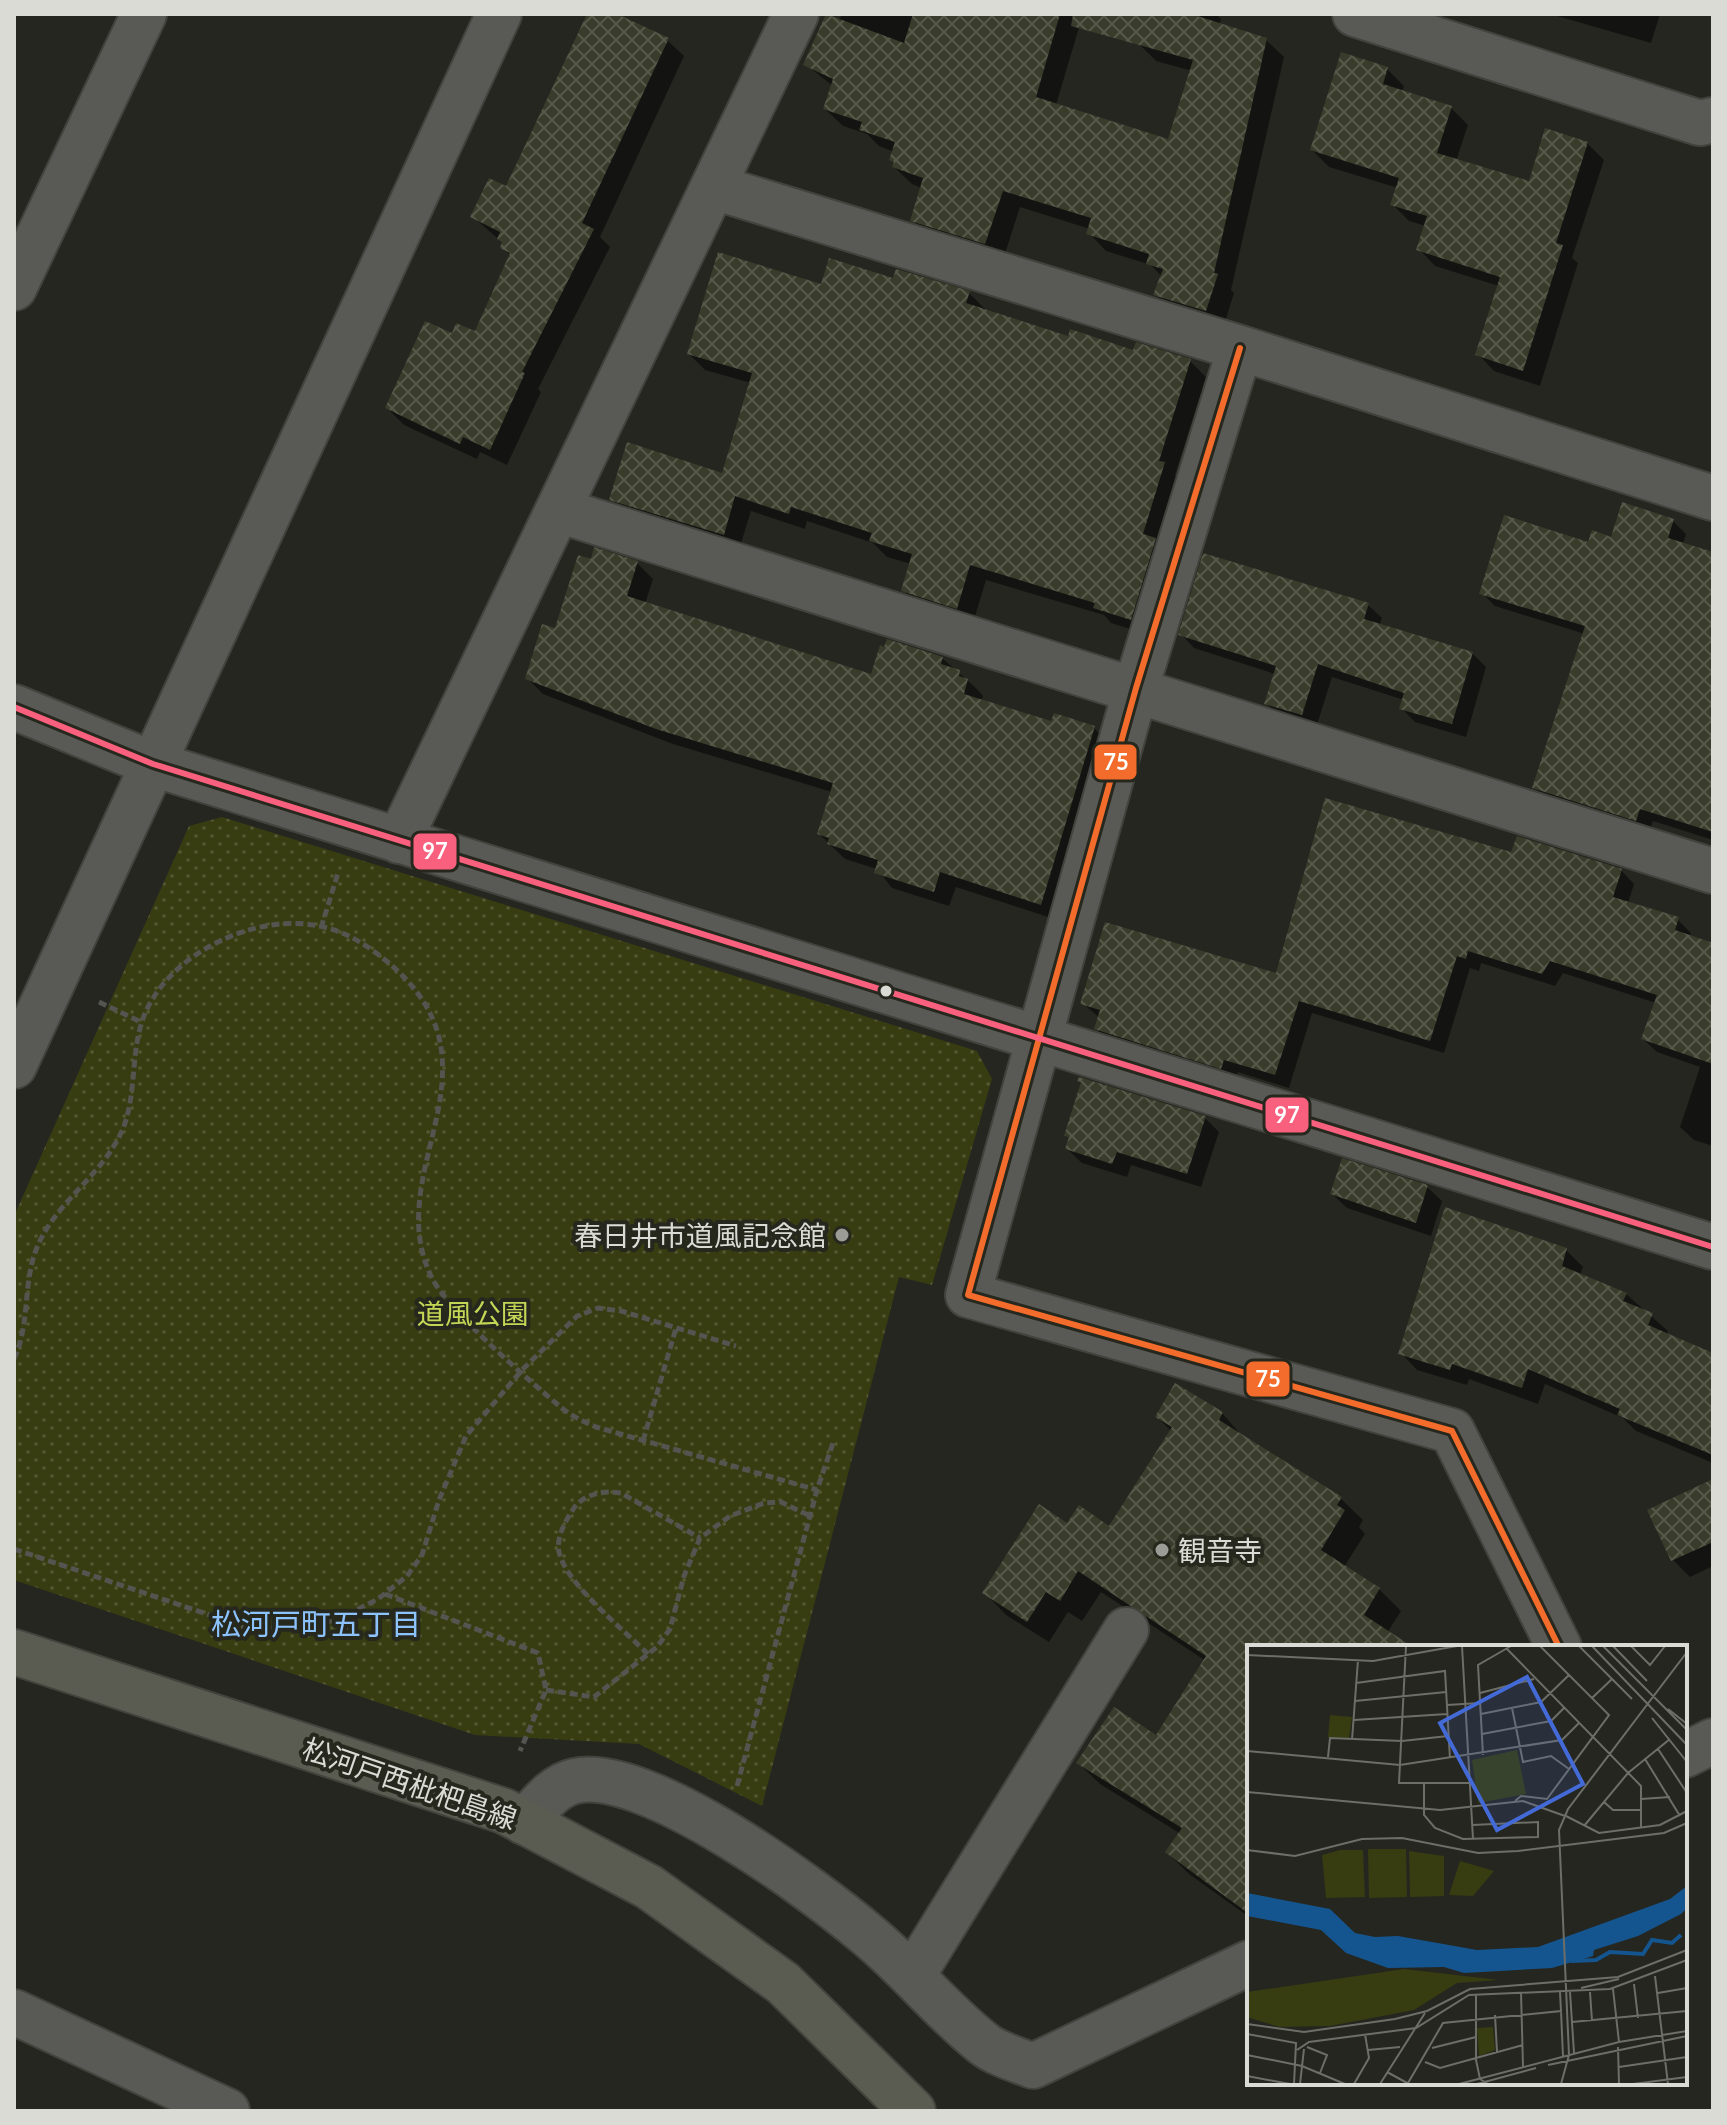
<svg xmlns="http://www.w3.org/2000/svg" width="1727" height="2125" font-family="Lato,'Noto Sans JP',sans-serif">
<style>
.grass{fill:url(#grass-dots)}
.shadow{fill:#0007}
.building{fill:url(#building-cross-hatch)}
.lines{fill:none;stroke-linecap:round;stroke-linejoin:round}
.minor-casing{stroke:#43433e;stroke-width:48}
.major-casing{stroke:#43433e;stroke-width:48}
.path{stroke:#545450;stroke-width:5;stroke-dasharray:8 4;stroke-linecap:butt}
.minor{stroke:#595a56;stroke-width:44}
.major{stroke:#5a5c51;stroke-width:44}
.bus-1-casing{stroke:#26281e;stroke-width:12}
.bus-2-casing{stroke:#26281e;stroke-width:12}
.bus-1{stroke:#f36c2b;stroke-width:6}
.bus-2{stroke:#f8607d;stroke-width:6}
.bus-dot{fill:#dadbd5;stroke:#26281e;stroke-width:3}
.poi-dot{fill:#9b9c96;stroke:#26281e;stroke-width:3}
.labels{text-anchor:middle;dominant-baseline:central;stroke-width:8;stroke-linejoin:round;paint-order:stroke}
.poi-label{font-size:28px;fill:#dadbd5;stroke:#26281e;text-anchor:end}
.park-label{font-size:28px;fill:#c4d656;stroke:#26281e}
.street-label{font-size:28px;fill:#dadbd5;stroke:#26281e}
.neighbourhood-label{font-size:30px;fill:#8dc3fd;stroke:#26281e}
.inset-river{fill:none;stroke:#15558f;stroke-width:4}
.inset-road{fill:none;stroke:#6d6e68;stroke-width:2}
.view{fill:#436ad7;fill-opacity:0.15;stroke:#436ad7;stroke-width:4}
.inset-edge{fill:none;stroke:#dadbd5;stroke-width:4}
.line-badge{stroke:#26281e;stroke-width:3}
.badge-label{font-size:22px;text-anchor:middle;font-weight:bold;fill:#fff}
</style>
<defs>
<pattern id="grass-dots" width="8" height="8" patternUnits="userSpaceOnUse" patternTransform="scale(2)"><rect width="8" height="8" fill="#373d11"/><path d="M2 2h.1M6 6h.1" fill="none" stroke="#535833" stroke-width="1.8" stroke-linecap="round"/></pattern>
<pattern id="building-cross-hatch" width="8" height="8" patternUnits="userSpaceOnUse" patternTransform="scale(2)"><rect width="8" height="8" fill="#3a3c2b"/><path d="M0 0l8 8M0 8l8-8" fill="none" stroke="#565849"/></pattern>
</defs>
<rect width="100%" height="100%" fill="#252620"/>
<path class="grass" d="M 222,817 L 977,1051 L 992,1079 L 932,1285 L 899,1277 L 762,1806 L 639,1744 L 475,1735 L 14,1580 L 14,1216 L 189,826 Z"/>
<path class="shadow" d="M 589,14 L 613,14 L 667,40 L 684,56 L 600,237 L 610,247 L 538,389 L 541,392 L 507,465 L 480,452 L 477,459 L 404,425 L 387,408 L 453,336 L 476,334 L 511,256 L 502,247 L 503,243 L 473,217 L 507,189 Z
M 843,14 L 1083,14 L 1056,105 L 1169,142 L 1192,71 L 1156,61 L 1139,44 L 1148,14 L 1216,14 L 1221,19 L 1219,25 L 1266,40 L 1284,57 L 1231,290 L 1234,293 L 1223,328 L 1173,312 L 1156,295 L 1162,277 L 1151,265 L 1106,251 L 1089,233 L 1090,229 L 1020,207 L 1003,260 L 930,238 L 912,220 L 922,188 L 912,184 L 894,167 L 894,152 L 879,146 L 867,134 L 843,126 L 825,109 L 833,86 L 805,64 Z
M 1550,14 L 1660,14 L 1651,43 Z
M 1387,69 L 1404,86 L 1402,92 L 1451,108 L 1468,125 L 1456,161 L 1530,184 L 1587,143 L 1604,160 L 1572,258 L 1578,263 L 1540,386 L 1494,371 L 1478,354 L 1499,286 L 1435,266 L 1419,249 L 1426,226 L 1409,221 L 1392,204 L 1398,188 L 1329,167 L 1312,150 Z
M 894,280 L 969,293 L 985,309 L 1069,338 L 1190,361 L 1206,377 L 1175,475 L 1179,480 L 1146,634 L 1111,623 L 1104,615 L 986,580 L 973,623 L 919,606 L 903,590 L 911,564 L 887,557 L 873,543 L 807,521 L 805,529 L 751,511 L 739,550 L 627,515 L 611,499 L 723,475 L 751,383 L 705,370 L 689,354 L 822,287 Z
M 1673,521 L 1686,534 L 1680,553 L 1713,555 L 1713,840 L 1653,821 L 1649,833 L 1548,801 L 1535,788 L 1585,634 L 1495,606 L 1482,593 L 1589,545 Z
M 592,562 L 637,563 L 653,579 L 645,604 L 873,676 L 942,658 L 975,687 L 983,696 L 981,702 L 1052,724 L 1094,728 L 1110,744 L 1057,920 L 956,887 L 949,906 L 892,888 L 877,869 L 845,859 L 819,834 L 832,792 L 673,744 L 543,694 L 527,678 Z
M 1368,605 L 1382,618 L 1379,626 L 1472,653 L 1486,667 L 1466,737 L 1415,722 L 1401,708 L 1404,700 L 1332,677 L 1316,728 L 1280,717 L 1266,703 L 1275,674 L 1194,648 L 1181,634 Z
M 1513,855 L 1621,870 L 1634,884 L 1628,903 L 1677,919 L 1691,933 L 1690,937 L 1713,945 L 1713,1146 L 1694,1140 L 1680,1127 L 1700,1067 L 1657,1052 L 1643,1039 L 1656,1003 L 1563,973 L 1555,986 L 1481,963 L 1479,971 L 1470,968 L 1444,1053 L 1312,1013 L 1289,1088 L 1238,1072 L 1235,1081 L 1110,1042 L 1096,1029 L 1100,1018 L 1082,1003 L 1278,975 Z
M 1083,1083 L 1205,1118 L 1219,1132 L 1201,1187 L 1131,1165 L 1127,1177 L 1082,1163 L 1067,1149 L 1071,1139 L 1067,1135 Z
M 1427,1187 L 1442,1201 L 1431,1236 L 1347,1208 L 1332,1194 Z
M 1566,1250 L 1583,1267 L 1580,1275 L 1626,1294 L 1668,1331 L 1667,1335 L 1713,1356 L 1713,1463 L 1636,1431 L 1623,1418 L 1545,1384 L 1538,1404 L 1469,1379 L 1467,1385 L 1417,1370 L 1401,1353 Z
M 1222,1413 L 1243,1437 L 1341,1499 L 1363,1520 L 1359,1527 L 1365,1534 L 1344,1567 L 1379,1589 L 1401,1611 L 1387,1633 L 1402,1647 L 1249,1647 L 1249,1917 L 1189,1874 L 1167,1852 L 1181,1834 L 1100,1784 L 1078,1763 L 1156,1738 L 1206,1661 L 1101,1592 L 1082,1621 L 1068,1612 L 1049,1642 L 1006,1615 L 985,1593 L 1068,1525 L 1110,1528 L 1172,1432 L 1157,1417 Z
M 1713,1481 L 1713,1566 L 1690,1577 L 1673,1560 L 1649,1511 Z"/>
<path class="building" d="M 587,14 L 617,14 L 669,38 L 582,223 L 594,229 L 522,372 L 525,373 L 490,450 L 463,437 L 460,444 L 385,408 L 425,321 L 452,333 L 456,323 L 475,331 L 510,253 L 500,248 L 502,242 L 497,239 L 500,232 L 470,217 L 489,178 L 506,186 Z
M 826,14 L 904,43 L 913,14 L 1060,14 L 1036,97 L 1168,139 L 1193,60 L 1071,26 L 1073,14 L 1191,14 L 1267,38 L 1214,273 L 1218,274 L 1206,311 L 1153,295 L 1163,269 L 1146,264 L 1149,254 L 1086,234 L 1091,218 L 1003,191 L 985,244 L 910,221 L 923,178 L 892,167 L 894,162 L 889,160 L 895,142 L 859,130 L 862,122 L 823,109 L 833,79 L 803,65 Z
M 1341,52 L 1388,67 L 1383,84 L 1452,106 L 1437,153 L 1529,181 L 1545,128 L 1588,142 L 1556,243 L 1563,245 L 1523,371 L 1475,355 L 1500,277 L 1416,250 L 1427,216 L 1390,205 L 1399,178 L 1310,150 Z
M 718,252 L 821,284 L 829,258 L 893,278 L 896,269 L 970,291 L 966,303 L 1068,336 L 1070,329 L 1133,350 L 1136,342 L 1191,359 L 1159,461 L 1165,462 L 1143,534 L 1156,538 L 1131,620 L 1093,608 L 1095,603 L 970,565 L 957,609 L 901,591 L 912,554 L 869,541 L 872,533 L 791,507 L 789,514 L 735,496 L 724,535 L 609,500 L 627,442 L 722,473 L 752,373 L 687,354 Z
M 1622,502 L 1674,519 L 1668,538 L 1713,552 L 1713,832 L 1640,809 L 1636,821 L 1532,788 L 1585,626 L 1479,594 L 1504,515 L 1588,542 L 1592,530 L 1611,537 Z
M 594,547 L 638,561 L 627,596 L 871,674 L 880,645 L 884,647 L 887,639 L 943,657 L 941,664 L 960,670 L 959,676 L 968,679 L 964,694 L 1051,721 L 1054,713 L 1095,726 L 1041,905 L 940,872 L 934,892 L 874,873 L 878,860 L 827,844 L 829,838 L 817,834 L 833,783 L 656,729 L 525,679 L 542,624 L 555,628 L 578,555 L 591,559 Z
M 1203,553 L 1369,603 L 1364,619 L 1473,652 L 1452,724 L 1399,709 L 1404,693 L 1318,664 L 1302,715 L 1264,704 L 1276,666 L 1178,635 Z
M 1325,798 L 1511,852 L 1517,836 L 1622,869 L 1613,897 L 1679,917 L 1675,930 L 1713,943 L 1713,1064 L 1641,1039 L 1657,995 L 1550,961 L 1542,974 L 1468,951 L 1466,959 L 1457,956 L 1430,1041 L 1299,1001 L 1275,1075 L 1224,1060 L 1221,1069 L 1094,1029 L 1100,1010 L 1080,1004 L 1105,922 L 1276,973 Z
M 1079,1077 L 1206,1116 L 1187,1174 L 1117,1152 L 1112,1164 L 1065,1149 L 1069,1137 L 1064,1136 L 1081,1082 L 1077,1081 Z
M 1342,1158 L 1428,1185 L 1416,1223 L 1330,1194 Z
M 1445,1207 L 1567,1248 L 1562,1266 L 1627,1293 L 1623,1301 L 1653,1313 L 1648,1325 L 1713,1353 L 1713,1455 L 1617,1415 L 1620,1409 L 1528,1369 L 1522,1388 L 1452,1364 L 1450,1370 L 1398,1354 Z
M 1175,1383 L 1223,1412 L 1219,1420 L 1342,1497 L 1337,1505 L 1345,1510 L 1321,1550 L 1380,1588 L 1364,1615 L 1413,1647 L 1249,1647 L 1249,1914 L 1165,1852 L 1182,1828 L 1076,1763 L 1114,1707 L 1156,1735 L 1206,1656 L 1078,1571 L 1060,1601 L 1046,1592 L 1027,1622 L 982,1593 L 1039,1504 L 1067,1523 L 1079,1505 L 1109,1526 L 1172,1427 L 1155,1417 Z
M 1713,1479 L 1713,1542 L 1671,1561 L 1647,1510 Z"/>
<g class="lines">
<g class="minor-casing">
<path id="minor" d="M 1355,14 L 1700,123 L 1713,120
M 714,187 L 1240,348 L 1713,498
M 14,288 L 144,14
M 1240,348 L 1136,688 L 968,1295 L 1452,1431 L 1559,1647
M 558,510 L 1713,871
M 14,707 L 153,764 L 1713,1247
M 399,841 L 796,14
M 14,1066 L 499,14
M 1685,1755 L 1713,1741
M 524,1822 C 539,1806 553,1786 575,1781 C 644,1764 815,1890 869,1936 C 909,1969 943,2012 984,2044 C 997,2054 1018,2060 1033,2066 L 1249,1963
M 913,1975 L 1126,1630
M 14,2012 L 227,2111"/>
</g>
<g class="major-casing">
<path id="major" d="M 14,1652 L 504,1811 L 649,1887 L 783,1983 L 913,2111"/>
</g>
<path class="path" d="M 321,928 L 338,873
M 99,1002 L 141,1022
M 14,1359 C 31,1323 22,1281 38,1245 C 59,1197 110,1171 126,1120 C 138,1080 129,1037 152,1000 C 174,963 216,938 256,928 C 299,918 336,924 372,950 C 523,1058 376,1166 432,1278 C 448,1311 533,1384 563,1409 C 573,1417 585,1422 596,1427 L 817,1490
M 643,1441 L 676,1328
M 14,1549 L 251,1629 L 306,1627 L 339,1619 L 378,1599 L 407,1576 L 422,1555 L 439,1500 L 466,1436 L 522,1370 L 577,1316 L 598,1308 L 621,1311 L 736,1346
M 385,1594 L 538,1653 L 546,1690 L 520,1751
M 648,1654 C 624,1630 566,1584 559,1552 C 556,1538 565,1522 572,1511 C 582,1494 603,1490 621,1493 L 700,1538
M 546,1690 L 594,1697 L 657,1647 L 670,1629 L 684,1576 L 700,1538 L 730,1516 L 764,1503 L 781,1502 L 810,1516
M 737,1786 L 817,1490 L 834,1440"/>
<use href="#minor" class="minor"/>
<use href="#major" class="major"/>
<g class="bus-1-casing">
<path id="bus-1" d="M 1240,348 L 1136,688 L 968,1295 L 1452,1431 L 1559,1647"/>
</g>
<g class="bus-2-casing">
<path id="bus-2" d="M 14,707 L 153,764 L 1713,1247"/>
</g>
<use href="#bus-1" class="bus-1"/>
<use href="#bus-2" class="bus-2"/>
</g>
<circle class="bus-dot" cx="886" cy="991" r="7"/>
<g class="poi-dot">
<circle cx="842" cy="1235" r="8"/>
<circle cx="1162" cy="1550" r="8"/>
</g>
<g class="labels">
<g class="poi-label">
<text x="826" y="1235">春日井市道風記念館</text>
<text x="1178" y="1550" text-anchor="start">観音寺</text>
</g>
<g class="park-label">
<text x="473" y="1313">道風公園</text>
</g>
<g class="street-label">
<text transform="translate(410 1783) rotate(19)">松河戸西枇杷島線</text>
</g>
<g class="neighbourhood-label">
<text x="316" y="1623">松河戸町五丁目</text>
</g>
</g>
<g transform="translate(1247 1645)">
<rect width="440" height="440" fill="#252620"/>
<path d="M 83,70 L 105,72 L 102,93 L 81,92 ZM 270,105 L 279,149 L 231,158 L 225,115 ZM 157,324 L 252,335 L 210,338 L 167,365 L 83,381 L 32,382 L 0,372 L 0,347 ZM 246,382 L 248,405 L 232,411 L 230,383 Z" fill="#373d11"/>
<path d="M 121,204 L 159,204 L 160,252 L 122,253 ZM 93,205 L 116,205 L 118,252 L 79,253 L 75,210 ZM 162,206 L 197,211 L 197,251 L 163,252 ZM 213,216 L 247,226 L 226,251 L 202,250 Z" fill="#373d11"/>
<path d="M 440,241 L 440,263 L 434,269 L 391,291 L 347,305 L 346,311 L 305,323 L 217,328 L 197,322 L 141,323 L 99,308 L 74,285 L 0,271 L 0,248 L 83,264 L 108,288 L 128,292 L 151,291 L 230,305 L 291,302 L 423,254 Z" fill="#15558f"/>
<path class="inset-river" d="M 324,316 L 349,315 L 363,307 L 396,309 L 405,295 L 425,298 L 434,290"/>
<path class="inset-road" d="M 159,1 L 152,138 L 223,138M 215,1 L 226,194M 332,1 L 385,54M 345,1 L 440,100M 356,1 L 440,85M 366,1 L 400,36M 384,1 L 403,20 L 418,1M 260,4 L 394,141 L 394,183M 0,10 L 126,16 L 210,1M 109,38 L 198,26 L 203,114M 233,48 L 287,34M 345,53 L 365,34M 108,56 L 199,47M 200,60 L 233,58M 265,63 L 276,117 L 304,111 L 322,124M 421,64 L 440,79M 234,69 L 294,57 L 322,30M 405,73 L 440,117M 107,75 L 200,69M 235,89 L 304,76 L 317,63M 105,95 L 111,15M 411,104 L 440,148M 0,106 L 153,120 L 315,95 L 332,78M 236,110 L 231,20 L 264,1M 81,112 L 83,93 L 155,96 L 201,91M 398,114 L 433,171M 177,139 L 177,170 L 188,183 L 216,194 L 291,192 L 291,177 L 225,180M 0,147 L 193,165 L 276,156 L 318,171M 394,154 L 423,152M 268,156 L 274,151 L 300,154 L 362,70 L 293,1M 357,157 L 366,165 L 394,165M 319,171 L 352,188 L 413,180 L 440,166M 337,181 L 381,128 L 423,94M 0,205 L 48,211 L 115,194 L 155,193 L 231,208 L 271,206 L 417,188 L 440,178M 408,331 L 421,439M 387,339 L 391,373M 334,343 L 372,334M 366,344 L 372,397M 274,347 L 276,422M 323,347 L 327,408M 343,347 L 345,376M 411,348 L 440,343M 229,349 L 229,415 L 233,434 L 241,439M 314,366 L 316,411M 248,370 L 250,407M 325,377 L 440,366M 0,379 L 57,387 L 148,374 L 180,366 L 223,344 L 371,332 L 440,305M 0,389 L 49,398 L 47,439M 60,402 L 80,410 L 73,428M 371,402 L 372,439M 185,403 L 229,392M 50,405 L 62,397 L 169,383 L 222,350 L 363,344 L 440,315M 121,405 L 153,402M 0,410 L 55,421 L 98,439M 178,417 L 193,423 L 276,400M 301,420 L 440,391M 372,422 L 440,412M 140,427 L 162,439M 0,431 L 43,439M 161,438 L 196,378 L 314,366 L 313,347M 53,439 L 57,404M 107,439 L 122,413 L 118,389M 133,439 L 178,368M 212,439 L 372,397 L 440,386M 230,439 L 289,423M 314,439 L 322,410 L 312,185 L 321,164 L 440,7M 386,439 L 440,432"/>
<path class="view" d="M 280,32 L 336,139 L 250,185 L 193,78 Z"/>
<rect width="440" height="440" class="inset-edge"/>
</g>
<g class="line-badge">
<rect x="1093" y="743" width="45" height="38" rx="8" fill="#f36c2b"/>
<rect x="412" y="832" width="46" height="39" rx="8" fill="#f8607d"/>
<rect x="1264" y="1096" width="46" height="38" rx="8" fill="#f8607d"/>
<rect x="1245" y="1360" width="46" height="38" rx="8" fill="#f36c2b"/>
</g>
<g class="badge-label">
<text x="1116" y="770">75</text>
<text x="435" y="859">97</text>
<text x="1287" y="1123">97</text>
<text x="1268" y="1387">75</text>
</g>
<rect width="1727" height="2125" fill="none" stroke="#dadbd5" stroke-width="32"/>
</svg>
